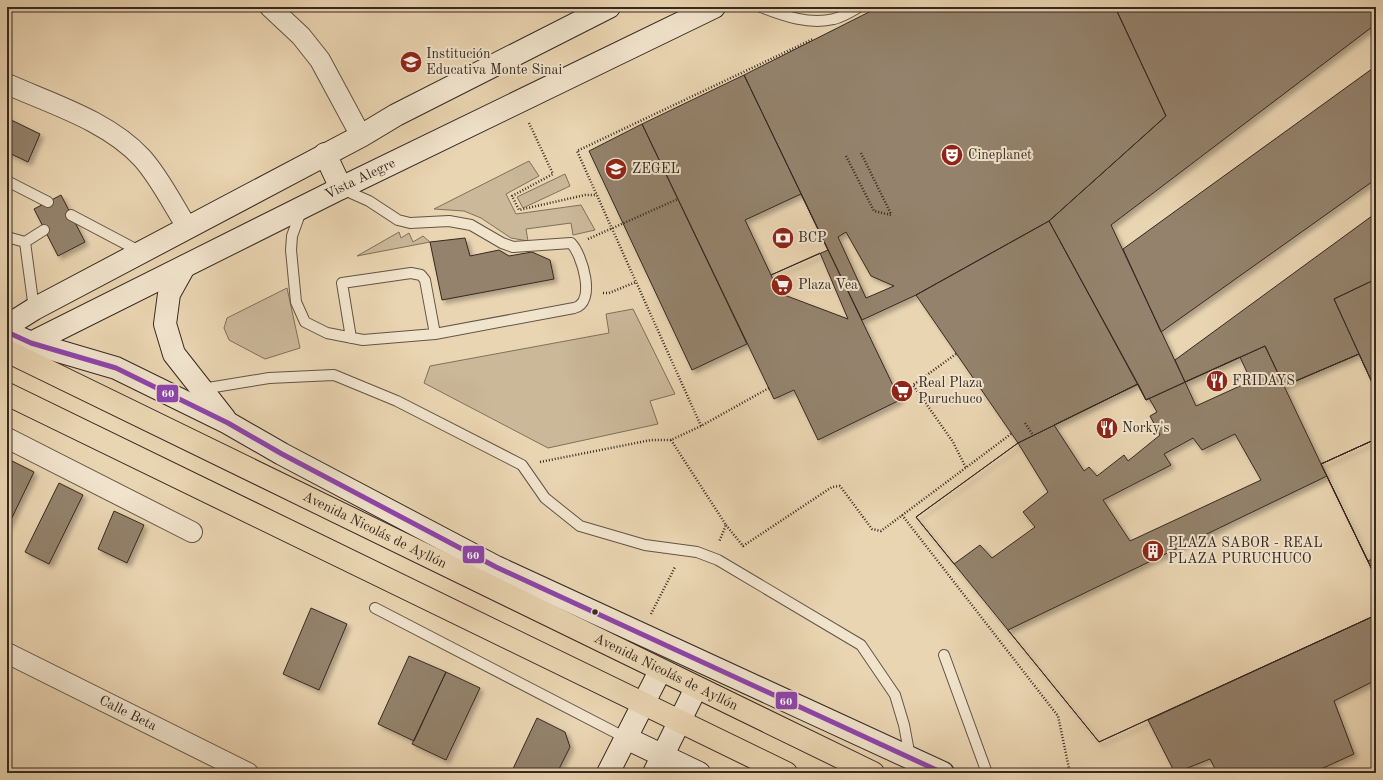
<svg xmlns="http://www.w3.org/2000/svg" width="1383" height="780" font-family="'Old Standard TT',serif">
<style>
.green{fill:#cbb899;stroke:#80705d}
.building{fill:#94826c;stroke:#362921;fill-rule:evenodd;filter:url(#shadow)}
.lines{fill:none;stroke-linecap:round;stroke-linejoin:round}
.lane-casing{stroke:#635445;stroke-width:12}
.street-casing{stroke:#635445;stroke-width:22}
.secondary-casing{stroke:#362921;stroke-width:24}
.primary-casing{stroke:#362921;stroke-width:24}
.path{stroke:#362921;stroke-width:2.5;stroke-dasharray:1 2;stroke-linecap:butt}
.lane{stroke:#f1e4cd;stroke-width:10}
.street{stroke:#f1e4cd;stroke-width:20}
.secondary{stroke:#f1e4cd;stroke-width:22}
.primary{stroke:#ead5b2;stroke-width:22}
.bus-1-casing{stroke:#f1e4cd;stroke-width:8}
.bus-1{stroke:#8e44ad;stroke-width:5}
.bus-dot{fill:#362921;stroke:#f1e4cd;stroke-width:1.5}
.labels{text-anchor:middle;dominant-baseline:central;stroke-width:4;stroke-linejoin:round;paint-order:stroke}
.poi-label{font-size:14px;fill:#362921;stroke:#f1e4cd;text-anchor:start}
.street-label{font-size:14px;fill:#362921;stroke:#f1e4cd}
.line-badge{stroke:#f1e4cd;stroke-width:1.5}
.badge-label{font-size:11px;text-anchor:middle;font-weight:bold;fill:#fff}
</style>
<defs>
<filter id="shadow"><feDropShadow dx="3.5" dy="3.5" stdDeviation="2" flood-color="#0004"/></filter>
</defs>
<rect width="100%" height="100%" fill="#ead5b2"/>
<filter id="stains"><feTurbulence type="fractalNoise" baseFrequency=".005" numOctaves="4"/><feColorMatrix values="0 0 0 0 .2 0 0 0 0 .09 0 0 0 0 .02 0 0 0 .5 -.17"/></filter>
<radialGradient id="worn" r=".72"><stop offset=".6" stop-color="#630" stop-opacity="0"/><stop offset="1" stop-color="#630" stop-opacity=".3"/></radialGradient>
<path class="green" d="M 529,161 L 539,176 L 506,194 L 516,214 L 581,205 L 595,230 L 573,235 L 571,223 L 526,229 L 528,241 L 511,238 L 481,218 L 464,211 L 434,209 Z
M 565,174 L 570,186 L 523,208 L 517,197 Z
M 399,232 L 401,238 L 409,233 L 413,242 L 423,236 L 430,242 L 357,256 Z
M 287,288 L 300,348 L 265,359 L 229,340 L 224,328 L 227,318 Z
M 633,309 L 675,394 L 650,401 L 658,424 L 548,448 L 424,383 L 430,366 L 609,333 L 606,314 Z"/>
<path class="building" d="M 879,7 L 1115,7 L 1166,116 L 1049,221 L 916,295 L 862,320 L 744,75 Z
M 1115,7 L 1376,7 L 1376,24 L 1111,225 L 1185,382 L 1146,400 L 1049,221 L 1166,116 Z
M 1376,66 L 1376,179 L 1161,332 L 1123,249 Z
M 744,75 L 900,400 L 818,440 L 794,390 L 774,399 L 642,124 Z
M 7,118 L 40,134 L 28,162 L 7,152 Z
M 642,124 L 747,344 L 692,370 L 589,151 Z
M 801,194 L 828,250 L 771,275 L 745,220 Z
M 61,195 L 85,242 L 58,256 L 34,209 Z
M 1376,213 L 1376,279 L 1334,299 L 1359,354 L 1284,386 L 1265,346 L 1185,382 L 1175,360 Z
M 1049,221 L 1138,384 L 1018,443 L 916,295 Z
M 846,232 L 871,276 L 894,286 L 866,298 L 838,237 Z
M 465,238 L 470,256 L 499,250 L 509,256 L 532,252 L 550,260 L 554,279 L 442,300 L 430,242 Z
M 820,253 L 848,319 L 779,293 L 771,275 Z
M 1376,279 L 1376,391 L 1334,299 Z
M 1265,346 L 1284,386 L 1359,354 L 1376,391 L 1376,439 L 1321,464 L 1376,578 L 1376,615 L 1099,742 L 916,517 L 1018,443 L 1138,384 L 1146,400 ZM 1235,434 L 1261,480 L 1130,541 L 1103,500 L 1171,465 L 1164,454 L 1193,438 L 1202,450 Z
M 1359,354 L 1376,391 L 1376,439 L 1321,464 L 1284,386 Z
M 1240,357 L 1251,381 L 1196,406 L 1185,382 Z
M 1138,384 L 1146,400 L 1149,398 L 1157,412 L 1150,416 L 1160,435 L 1128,461 L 1124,455 L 1097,476 L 1089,467 L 1084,471 L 1054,425 Z
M 1376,439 L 1376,578 L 1321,464 Z
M 1376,439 L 1376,557 L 1368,561 L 1321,464 Z
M 1018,443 L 1048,492 L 1023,512 L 1035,527 L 992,558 L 980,545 L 954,564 L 916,517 Z
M 10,460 L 34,472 L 7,528 L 7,466 Z
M 1327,476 L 1376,578 L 1376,615 L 1099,742 L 1008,630 Z
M 59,483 L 83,495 L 49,564 L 25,552 Z
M 114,511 L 144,525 L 127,563 L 98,549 Z
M 311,608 L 347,624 L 319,690 L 283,674 Z
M 1376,615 L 1376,680 L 1334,701 L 1354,754 L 1312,773 L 1217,773 L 1210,759 L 1175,773 L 1148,720 Z
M 409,656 L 446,672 L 414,741 L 378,724 Z
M 446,672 L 480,688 L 446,760 L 412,744 Z
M 537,718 L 565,732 L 570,747 L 557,773 L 511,773 Z"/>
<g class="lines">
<g class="lane-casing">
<path id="lane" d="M 761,7 C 783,16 810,25 834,19 C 843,17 852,11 859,7
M 7,181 L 48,202
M 301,211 L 292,236 L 291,250 L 296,302 L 305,322 L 327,333 L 363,340 L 435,334 L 574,308 C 597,303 582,254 571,243 L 513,247 L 502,243 L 471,225 L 449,221 L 410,223 L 398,220 L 369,201 L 342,189
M 71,215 L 141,252
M 7,237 L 25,242
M 34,309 L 25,242 L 44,230
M 351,338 L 342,283 L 411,273 L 421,275 L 425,280 L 435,334
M 202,389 L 269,378 L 334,375 L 397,401 L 522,465 L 545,498 L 580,526 L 645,545 L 697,552 L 718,560 L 861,645 L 895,695 L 904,725 L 910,757
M 375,608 L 626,738
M 944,655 L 987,773
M 1374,773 L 1376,772"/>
</g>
<g class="street-casing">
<g id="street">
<path d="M 270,7 L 301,36 L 320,60 L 361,136"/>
<path d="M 7,84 C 52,104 108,121 142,158 C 160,178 173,205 187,227"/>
<path d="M 7,438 L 192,532"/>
<path id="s1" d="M 7,653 L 248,773"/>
</g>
</g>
<g class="secondary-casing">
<g id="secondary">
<path d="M 325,154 L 341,188"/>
<path d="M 184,267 L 169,294 L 165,324 L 174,354 L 225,419"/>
<path d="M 7,326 L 34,309 L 361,136 L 396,115 L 609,7"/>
<path d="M 7,332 L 31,343 L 116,368 L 228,423 L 282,454 L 496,567 L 943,773"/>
<path id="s2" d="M 24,342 L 31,343 L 341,188 L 714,7"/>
<path d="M 626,738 L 699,773"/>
<path d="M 608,773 L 660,671"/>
<path d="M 654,773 L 696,688"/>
</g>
</g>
<g class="primary-casing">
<g id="primary">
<path id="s3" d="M 7,351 L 873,773"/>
<path d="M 7,394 L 786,773"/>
</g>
</g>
<path class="path" d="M 529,123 L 553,174 L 512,196 L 519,210 L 585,195 L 597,195
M 861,153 L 891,214
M 846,156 L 874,211 L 891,215
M 588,239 L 678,199
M 603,293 L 609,293 L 636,282
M 956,354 L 913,385 L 953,442 L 966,468
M 1025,423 L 1033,435
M 701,426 L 577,151 L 813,39
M 671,440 L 726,525 L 719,542
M 540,462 L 651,440 L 671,440 L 701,426 L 769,388
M 902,515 L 1058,716 L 1070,773
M 726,525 L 743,546 L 832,487 L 840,486 L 872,529 L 881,531 L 1011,434
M 651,614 L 675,567"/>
<use href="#lane" class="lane"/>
<use href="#street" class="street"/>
<use href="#secondary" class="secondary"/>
<use href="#primary" class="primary"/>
<g class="bus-1-casing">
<path id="bus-1" d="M 7,332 L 31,343 L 116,368 L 228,423 L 282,454 L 496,567 L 943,773"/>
</g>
<use href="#bus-1" class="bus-1"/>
</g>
<defs>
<g id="school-disc" transform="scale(1.15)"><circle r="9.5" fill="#8f2418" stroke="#f1e4cd"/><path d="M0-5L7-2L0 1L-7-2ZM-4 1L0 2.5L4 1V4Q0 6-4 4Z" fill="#fff"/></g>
<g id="theatre-disc" transform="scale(1.15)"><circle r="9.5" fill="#8f2418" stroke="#f1e4cd"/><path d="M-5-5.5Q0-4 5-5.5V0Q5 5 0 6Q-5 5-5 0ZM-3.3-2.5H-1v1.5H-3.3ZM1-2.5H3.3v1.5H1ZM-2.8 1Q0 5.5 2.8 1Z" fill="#fff"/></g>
<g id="bank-disc" transform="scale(1.15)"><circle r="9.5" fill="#8f2418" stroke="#f1e4cd"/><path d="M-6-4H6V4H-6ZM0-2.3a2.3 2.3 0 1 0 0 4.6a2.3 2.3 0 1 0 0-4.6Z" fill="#fff"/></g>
<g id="supermarket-disc" transform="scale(1.15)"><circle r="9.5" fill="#8f2418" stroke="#f1e4cd"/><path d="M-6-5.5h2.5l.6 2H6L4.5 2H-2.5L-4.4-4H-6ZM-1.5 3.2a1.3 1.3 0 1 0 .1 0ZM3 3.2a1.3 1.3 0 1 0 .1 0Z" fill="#fff"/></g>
<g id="restaurant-disc" transform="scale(1.15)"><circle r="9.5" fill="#8f2418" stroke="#f1e4cd"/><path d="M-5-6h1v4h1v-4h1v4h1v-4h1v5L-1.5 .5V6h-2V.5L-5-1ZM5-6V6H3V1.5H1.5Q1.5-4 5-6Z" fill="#fff"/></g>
<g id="building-disc" transform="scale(1.15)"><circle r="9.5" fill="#8f2418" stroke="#f1e4cd"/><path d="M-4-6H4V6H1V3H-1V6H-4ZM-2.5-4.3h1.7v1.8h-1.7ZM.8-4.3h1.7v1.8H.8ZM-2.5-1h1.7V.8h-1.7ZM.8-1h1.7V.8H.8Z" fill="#fff"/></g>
</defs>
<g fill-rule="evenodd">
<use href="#school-disc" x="411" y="62"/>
<use href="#theatre-disc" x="952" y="155"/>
<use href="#school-disc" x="616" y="169"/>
<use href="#bank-disc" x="783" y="238"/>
<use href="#supermarket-disc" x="782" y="285"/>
<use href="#restaurant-disc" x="1217" y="381"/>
<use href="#supermarket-disc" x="902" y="391"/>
<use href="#restaurant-disc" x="1107" y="428"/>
<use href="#building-disc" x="1153" y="551"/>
</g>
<circle class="bus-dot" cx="595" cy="612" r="3.5"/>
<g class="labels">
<g class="poi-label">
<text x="426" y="54">Institución<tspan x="426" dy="16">Educativa Monte Sinai</tspan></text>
<text x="968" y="155">Cineplanet</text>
<text x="632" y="169">ZEGEL</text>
<text x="798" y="238">BCP</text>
<text x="798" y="285">Plaza Vea</text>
<text x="1232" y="381">FRIDAYS</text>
<text x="918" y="383">Real Plaza<tspan x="918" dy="16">Puruchuco</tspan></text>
<text x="1122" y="428">Norky's</text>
<text x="1168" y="543">PLAZA SABOR - REAL<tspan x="1168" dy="16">PLAZA PURUCHUCO</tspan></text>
</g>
<g class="street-label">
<text stroke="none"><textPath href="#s2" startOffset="375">Vista Alegre</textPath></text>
<text stroke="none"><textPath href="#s3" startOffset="409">Avenida Nicolás de Ayllón</textPath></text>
<text stroke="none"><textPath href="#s3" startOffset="733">Avenida Nicolás de Ayllón</textPath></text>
<text stroke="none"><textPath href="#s1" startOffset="135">Calle Beta</textPath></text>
</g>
</g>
<g class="line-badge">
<rect x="156" y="384" width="23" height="19" rx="4" fill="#8e44ad"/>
<rect x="462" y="545" width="23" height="19" rx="4" fill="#8e44ad"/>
<rect x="775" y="691" width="23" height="19" rx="4" fill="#8e44ad"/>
</g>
<g class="badge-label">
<text x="168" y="397">60</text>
<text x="473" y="559">60</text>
<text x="786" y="705">60</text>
</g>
<rect width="1383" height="780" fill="none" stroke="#ead5b2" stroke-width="24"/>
<rect x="8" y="8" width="1367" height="764" fill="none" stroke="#362921" stroke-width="2"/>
<rect x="12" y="12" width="1359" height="756" fill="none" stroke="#362921"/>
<rect width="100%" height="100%" filter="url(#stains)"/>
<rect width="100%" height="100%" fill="url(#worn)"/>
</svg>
